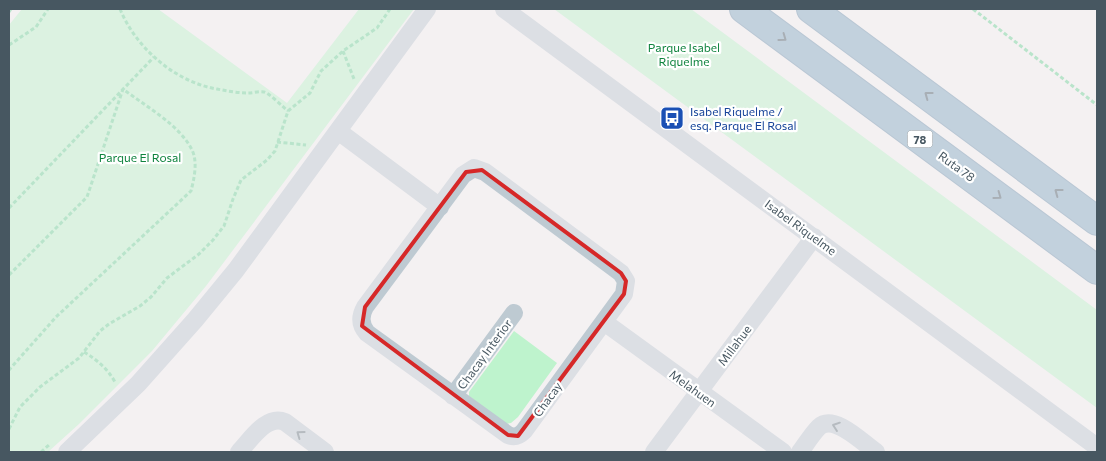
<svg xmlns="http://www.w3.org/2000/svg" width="1106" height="461" font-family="Commissioner,sans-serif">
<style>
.green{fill:#bef3cd}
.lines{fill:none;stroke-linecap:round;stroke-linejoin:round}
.motorway-casing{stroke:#7195af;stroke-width:30}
.path{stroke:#72d59b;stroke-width:3;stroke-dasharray:4 2.5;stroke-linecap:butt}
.minor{stroke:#becad2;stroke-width:18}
.motorway{stroke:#86aac3;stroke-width:28}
.oneway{stroke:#4d5f6b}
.oneway2{stroke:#6b7a83}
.marked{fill:none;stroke:#d62828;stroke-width:4;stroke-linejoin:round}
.labels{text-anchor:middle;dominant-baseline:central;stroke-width:4.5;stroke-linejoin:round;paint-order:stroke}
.shield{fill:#fff;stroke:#7e8990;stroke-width:1}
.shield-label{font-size:11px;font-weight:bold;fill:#475761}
.park-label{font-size:12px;fill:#10843f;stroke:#fff}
.transit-label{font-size:12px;fill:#164399;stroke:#fff;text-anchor:start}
.street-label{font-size:12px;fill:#475761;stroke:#fff}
</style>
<rect width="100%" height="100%" fill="#f4f1f2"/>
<path class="green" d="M 22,9 L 158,9 L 287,103 L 359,9 L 414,9 L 206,286 L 152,351 L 79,424 L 48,452 L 9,452 L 9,25 Z
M 554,9 L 691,9 L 1097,310 L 1097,408 Z
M 514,331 L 557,363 L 518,417 L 511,423 L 505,424 L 469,396 L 469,392 Z"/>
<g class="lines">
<g class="motorway-casing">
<path id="motorway" d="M 744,9 L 1097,270
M 811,9 L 1097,221"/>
</g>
<path class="path" d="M 120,9 C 136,48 175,82 217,89 C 227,91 238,93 248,93 C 253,93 259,91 264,92 C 269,93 283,107 288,111
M 973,9 L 1097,105
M 9,12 L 11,9
M 9,45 L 36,27 L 48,9
M 343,51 L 354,79
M 277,142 L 306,145
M 9,208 L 154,57
M 9,275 L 87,197 L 123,89 C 145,106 180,125 192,150 C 198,162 194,179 191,191 L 56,317 L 9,370
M 84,352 C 97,360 107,368 115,382
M 9,429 L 20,407 L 40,387 L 79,358 L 100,331 L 109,324 L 140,306 L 151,297 L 167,278 L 199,254 L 213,240 L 224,226 L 233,199 L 241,180 L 267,160 L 275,151 L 288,111 L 310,93 L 321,71 L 343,51 L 377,28 L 390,9
M 41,452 L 50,444"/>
<path class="minor" d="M 504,9 L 1097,447
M 338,131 L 440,207
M 474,168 L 485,172 L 621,273 L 626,281 L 624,294 L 524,431 C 519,436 515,438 508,435 L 367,333 C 360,325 360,316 365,307 L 463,175 Z
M 604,322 L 783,452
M 453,396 L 514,313
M 67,452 L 138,384 L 195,320 L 236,270 L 427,9
M 239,452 C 250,441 266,414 285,422 L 325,452
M 654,452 L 814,237
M 800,452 C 806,444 812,434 819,427 C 834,413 863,443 876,452"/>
<use href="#motorway" class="motorway"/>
</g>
<defs><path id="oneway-chevron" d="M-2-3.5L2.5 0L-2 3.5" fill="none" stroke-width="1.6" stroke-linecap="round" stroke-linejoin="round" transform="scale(1.25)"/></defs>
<g class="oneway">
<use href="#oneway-chevron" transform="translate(783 38) rotate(36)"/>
<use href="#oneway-chevron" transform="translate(928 95) rotate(-143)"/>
<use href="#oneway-chevron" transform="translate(1058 192) rotate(-143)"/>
<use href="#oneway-chevron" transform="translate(998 196) rotate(36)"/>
</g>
<g class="oneway2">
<use href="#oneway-chevron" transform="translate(836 426) rotate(-161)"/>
<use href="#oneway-chevron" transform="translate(300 434) rotate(-144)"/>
</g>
<path d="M0 0H1106V461H0ZM 482,170 L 621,273 L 626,281 L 624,294 L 518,436 L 508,435 L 362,326 L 365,307 L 466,172 Z" fill="#f4f1f2" fill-opacity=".55" fill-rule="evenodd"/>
<path class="marked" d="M 482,170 L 621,273 L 626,281 L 624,294 L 518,436 L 508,435 L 362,326 L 365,307 L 466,172 Z"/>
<defs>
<g id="bus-square" transform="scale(1.25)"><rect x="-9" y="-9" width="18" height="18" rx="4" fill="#1a4fb4" stroke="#fff"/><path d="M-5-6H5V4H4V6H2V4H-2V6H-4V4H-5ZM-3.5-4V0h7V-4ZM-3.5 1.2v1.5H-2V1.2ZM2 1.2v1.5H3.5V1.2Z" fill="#fff"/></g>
</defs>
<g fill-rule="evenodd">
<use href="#bus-square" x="672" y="118"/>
</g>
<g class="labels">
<rect class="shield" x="907.5" y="130.5" width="25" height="17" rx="4"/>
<g class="shield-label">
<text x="920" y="139">78</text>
</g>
<g class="park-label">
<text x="684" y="47">Parque Isabel<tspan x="684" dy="14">Riquelme</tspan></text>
<text x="140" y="157">Parque El Rosal</text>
</g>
<g class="transit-label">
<text x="690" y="111">Isabel Riquelme /<tspan x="690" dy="14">esq. Parque El Rosal</tspan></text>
</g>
<g class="street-label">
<text transform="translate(957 166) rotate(36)">Ruta 78</text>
<text transform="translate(801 227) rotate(36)">Isabel Riquelme</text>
<text transform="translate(734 345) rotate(-53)">Millahue</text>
<text transform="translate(484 354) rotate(-54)">Chacay Interior</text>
<text transform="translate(693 388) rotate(36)">Melahuen</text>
<text transform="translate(547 399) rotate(-54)">Chacay</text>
</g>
</g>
<rect width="1106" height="461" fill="none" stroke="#475761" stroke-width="20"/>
</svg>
